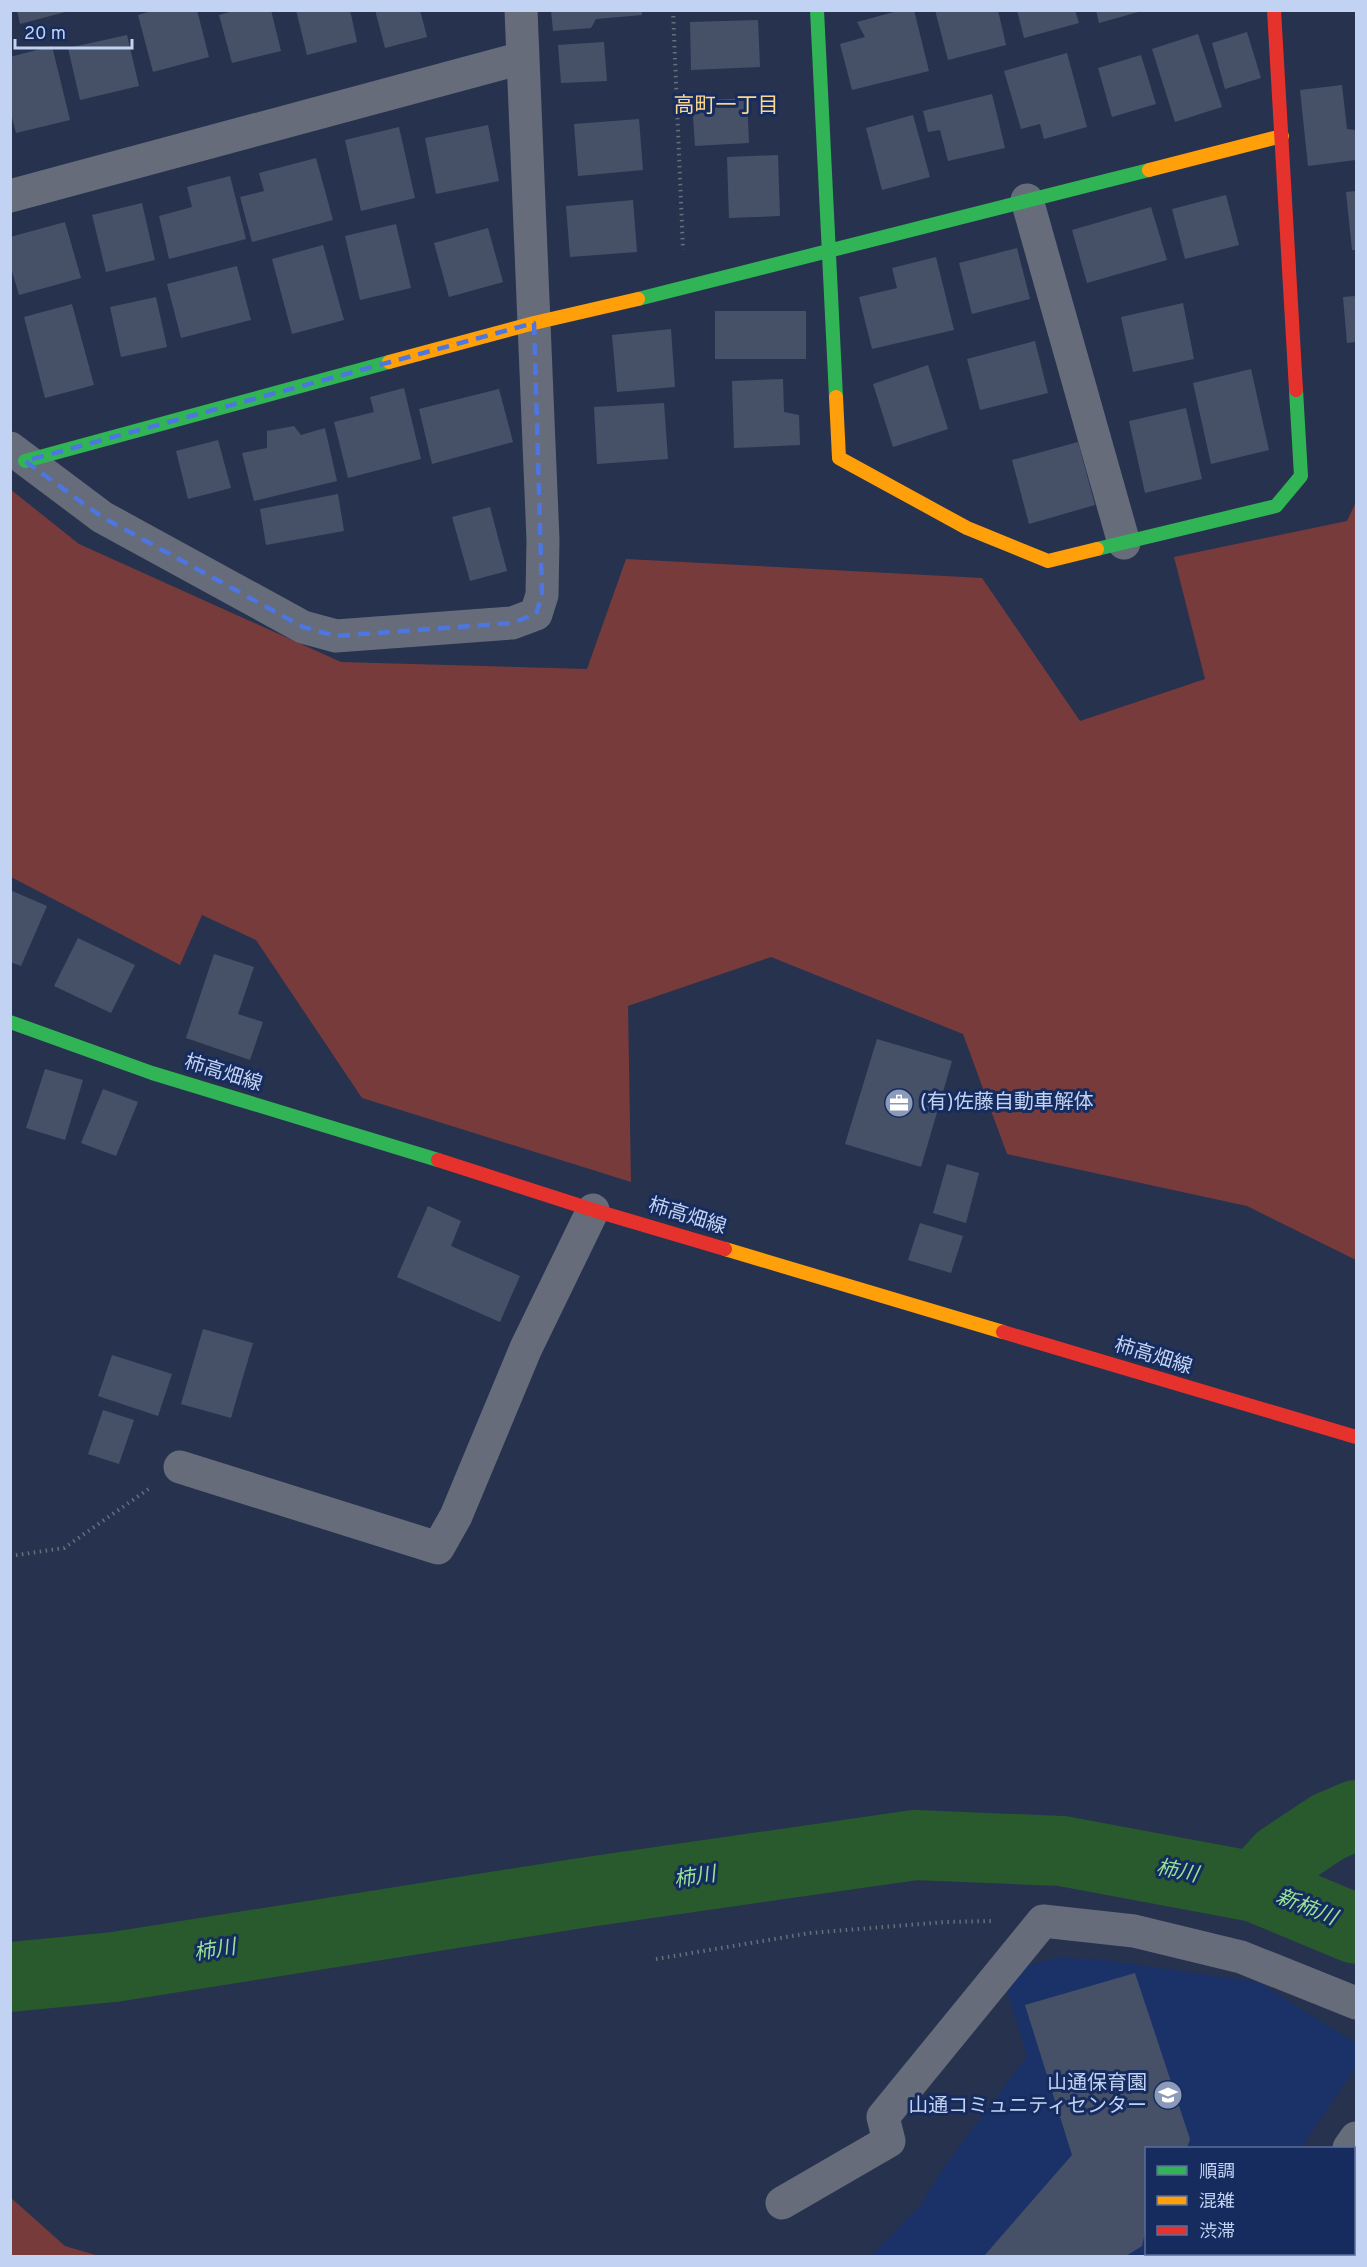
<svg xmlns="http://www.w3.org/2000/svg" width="1367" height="2267" font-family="Overpass,'Noto Sans JP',sans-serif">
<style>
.built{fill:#1b3268}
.forest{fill:#773b3c}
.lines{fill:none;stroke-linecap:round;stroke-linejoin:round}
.river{stroke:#295a2d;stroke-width:70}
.building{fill:#465168}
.path{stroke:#676e7c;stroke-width:4;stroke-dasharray:1.5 4.5;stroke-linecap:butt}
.street{stroke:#666c7a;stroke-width:33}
.fast{stroke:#30b455;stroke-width:14}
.slow{stroke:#ff9f0a;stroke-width:14}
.jam{stroke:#e5322d;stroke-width:14}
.marked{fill:none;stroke:#4e76e0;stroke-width:4.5;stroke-dasharray:12 8;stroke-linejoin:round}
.labels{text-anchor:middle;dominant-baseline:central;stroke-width:6;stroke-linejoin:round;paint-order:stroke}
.street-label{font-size:20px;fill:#c2d2f2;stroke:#162c5f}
.poi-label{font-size:20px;fill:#c2d2f2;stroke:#162c5f;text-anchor:start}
.neighbourhood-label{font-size:21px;fill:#fcd78e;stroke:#162c5f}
.water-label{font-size:21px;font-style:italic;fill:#97e396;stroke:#162c5f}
</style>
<rect width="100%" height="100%" fill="#27324e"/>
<path class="built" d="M 1056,1958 L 1097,1959 L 1258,1982 L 1356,2043 L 1356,2067 L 1301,2148 L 1146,2148 L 1146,2254 L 1231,2254 L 1229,2256 L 871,2256 L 921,2205 L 942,2170 L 1027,2056 L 1001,1972 Z
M 1356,2168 L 1356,2256 L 1300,2256 L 1302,2254 L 1354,2254 L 1354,2173 Z"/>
<path class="forest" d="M 10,489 L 79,544 L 341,662 L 587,669 L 626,559 L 982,578 L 1080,721 L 1205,679 L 1174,557 L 1347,521 L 1356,502 L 1356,1260 L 1247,1206 L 1007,1154 L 963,1034 L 771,957 L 628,1006 L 631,1182 L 362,1098 L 256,940 L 202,915 L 180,965 L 11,877 Z
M 10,2197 L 65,2246 L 99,2256 L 11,2256 Z"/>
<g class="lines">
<path class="river" d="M 1255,1887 L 1280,1859 L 1328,1827 L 1356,1815
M 10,1977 L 114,1967 L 581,1893 L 915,1845 L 1062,1851 L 1255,1887 L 1356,1929"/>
</g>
<path class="building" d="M 17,10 L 69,10 L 69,11 L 20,24 Z
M 155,10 L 197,10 L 209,57 L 153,72 L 138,15 Z
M 236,10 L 271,10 L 281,51 L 232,63 L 219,15 Z
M 296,10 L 350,10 L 357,42 L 307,55 Z
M 375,10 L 420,10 L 427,37 L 385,48 Z
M 551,10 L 642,10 L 642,15 L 596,19 L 591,28 L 553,31 Z
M 901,10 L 914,10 L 929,71 L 852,90 L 840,44 L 865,37 L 857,22 Z
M 935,10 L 998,10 L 1006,45 L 948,60 Z
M 1017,10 L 1075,10 L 1079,23 L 1024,38 Z
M 1096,10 L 1142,10 L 1142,11 L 1099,23 Z
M 758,20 L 760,67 L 691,70 L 690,22 Z
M 1247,32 L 1261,78 L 1225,89 L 1212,43 Z
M 1198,34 L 1222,107 L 1175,122 L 1152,49 Z
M 127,35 L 139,86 L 80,100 L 68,48 Z
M 604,42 L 607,81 L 561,83 L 558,45 Z
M 52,46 L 70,120 L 16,133 L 10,110 L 10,57 Z
M 1067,53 L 1087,127 L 1044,139 L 1040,124 L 1021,129 L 1004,71 Z
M 1141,55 L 1156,104 L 1112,117 L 1098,68 Z
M 1342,85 L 1347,129 L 1356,130 L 1356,160 L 1308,166 L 1300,90 Z
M 992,94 L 1005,148 L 948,161 L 940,130 L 928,132 L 923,111 Z
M 747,98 L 749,143 L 695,146 L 692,101 Z
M 913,115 L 930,177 L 882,190 L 866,128 Z
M 639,119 L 643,170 L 578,176 L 574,124 Z
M 488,125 L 499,181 L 436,194 L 425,138 Z
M 399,127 L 415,198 L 361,211 L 345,140 Z
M 778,155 L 780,216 L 729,218 L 727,157 Z
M 316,158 L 333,220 L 252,242 L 240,197 L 264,191 L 259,173 Z
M 230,176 L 246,239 L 169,259 L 159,216 L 192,207 L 187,187 Z
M 1356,191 L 1356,250 L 1352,250 L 1346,192 Z
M 1226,195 L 1239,245 L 1185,259 L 1172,209 Z
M 633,200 L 637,252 L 570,257 L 566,206 Z
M 142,203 L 155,260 L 106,272 L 92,215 Z
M 1151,207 L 1167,260 L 1087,283 L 1072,230 Z
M 65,222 L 81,278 L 19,295 L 10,265 L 10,237 Z
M 396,224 L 411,288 L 360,300 L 345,236 Z
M 488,228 L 503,282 L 449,297 L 434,243 Z
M 323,245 L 344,320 L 292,334 L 272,259 Z
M 1017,248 L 1030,299 L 972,314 L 959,263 Z
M 936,257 L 954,330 L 872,349 L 859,297 L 897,288 L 892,268 Z
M 237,266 L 251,320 L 181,338 L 167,284 Z
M 1356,296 L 1356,342 L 1347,343 L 1343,297 Z
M 156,297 L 167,347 L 121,357 L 110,307 Z
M 1183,303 L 1194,359 L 1133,372 L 1121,317 Z
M 72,304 L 94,385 L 45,398 L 24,317 Z
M 715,311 L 806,311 L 806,359 L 715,359 Z
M 671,329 L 675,387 L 617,392 L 612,335 Z
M 1035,341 L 1048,393 L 980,410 L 967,359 Z
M 928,365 L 948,429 L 893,447 L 873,384 Z
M 1251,369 L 1269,450 L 1211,464 L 1193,383 Z
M 783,379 L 784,412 L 799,415 L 800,445 L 734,448 L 732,381 Z
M 404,388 L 421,459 L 348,478 L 334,422 L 374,412 L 370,397 Z
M 499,389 L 513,442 L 432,464 L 419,409 Z
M 664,403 L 668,459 L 597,464 L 594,407 Z
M 1186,408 L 1202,479 L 1145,493 L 1129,421 Z
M 294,426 L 301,435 L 325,428 L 337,481 L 254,501 L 242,453 L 267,448 L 267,431 Z
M 218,440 L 231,488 L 188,499 L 176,451 Z
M 1078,442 L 1095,505 L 1029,524 L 1012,460 Z
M 338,494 L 344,531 L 266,545 L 260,509 Z
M 490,507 L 507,571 L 470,581 L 452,517 Z
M 10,890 L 47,906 L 21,966 L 10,962 Z
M 78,938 L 135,965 L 111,1013 L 54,986 Z
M 214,954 L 254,967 L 238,1014 L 263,1022 L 250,1060 L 186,1038 Z
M 877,1039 L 952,1061 L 921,1167 L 845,1144 Z
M 45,1069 L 83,1080 L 65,1140 L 26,1128 Z
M 103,1089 L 138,1102 L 116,1156 L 81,1143 Z
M 947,1164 L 979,1173 L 966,1223 L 933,1213 Z
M 428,1206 L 461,1221 L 451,1246 L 520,1276 L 500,1322 L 397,1277 Z
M 920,1223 L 963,1236 L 951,1273 L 908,1260 Z
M 203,1329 L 253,1343 L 231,1418 L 181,1404 Z
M 112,1355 L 172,1374 L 158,1416 L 98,1396 Z
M 103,1410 L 134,1420 L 119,1464 L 88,1454 Z
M 1135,1973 L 1190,2139 L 1187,2148 L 1146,2148 L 1146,2228 L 1142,2246 L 1126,2256 L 984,2256 L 1072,2155 L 1025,2005 Z"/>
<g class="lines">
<path class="path" d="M 673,10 L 683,250
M 10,1556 L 64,1548 L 150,1488
M 656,1959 L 810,1933 L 945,1922 L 995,1921"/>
<path class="street" d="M 10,196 L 522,58
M 1027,200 L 1124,543
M 10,448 L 102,517 L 303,627 L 336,636 L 512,623 L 536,614 L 542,595 L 543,540 L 521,10
M 180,1467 L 438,1548 L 456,1516 L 526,1348 L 593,1210
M 1349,2148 L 1356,2138
M 782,2203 L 889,2141 L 883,2117 L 1043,1921 L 1134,1931 L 1241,1957 L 1356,2003
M 1269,2256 L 1271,2254"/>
<path class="fast" d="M 817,10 L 836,397
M 638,299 L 1149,170
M 25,461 L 389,362
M 1097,549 L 1276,506 L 1301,476 L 1296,390
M 10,1022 L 152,1073 L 438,1160"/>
<path class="slow" d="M 1149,170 L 1282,136
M 389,362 L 534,323 L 638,299
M 836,397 L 839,458 L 967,528 L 1048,561 L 1097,549
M 725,1249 L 1003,1332"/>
<path class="jam" d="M 1274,10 L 1296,390
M 438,1160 L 593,1210 L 725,1249
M 1003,1332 L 1356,1437"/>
</g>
<path class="marked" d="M 534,323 L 542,595 L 536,614 L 512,623 L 336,636 L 303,627 L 102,517 L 25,461 Z"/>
<defs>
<g id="office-disc" transform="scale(1.5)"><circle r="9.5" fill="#8c9ab9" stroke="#162c5f"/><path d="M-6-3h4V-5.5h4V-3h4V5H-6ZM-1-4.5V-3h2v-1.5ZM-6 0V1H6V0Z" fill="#fff"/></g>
<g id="school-disc" transform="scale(1.5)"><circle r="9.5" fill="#8c9ab9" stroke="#162c5f"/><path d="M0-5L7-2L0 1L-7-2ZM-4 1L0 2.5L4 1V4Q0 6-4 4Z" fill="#fff"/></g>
</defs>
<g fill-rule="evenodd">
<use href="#office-disc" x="899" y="1103"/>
<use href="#school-disc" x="1168" y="2095"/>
</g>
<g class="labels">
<g class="street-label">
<text transform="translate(223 1074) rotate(17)">柿高畑線</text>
<text transform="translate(687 1217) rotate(17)">柿高畑線</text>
<text transform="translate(1153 1357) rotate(17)">柿高畑線</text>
</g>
<g class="poi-label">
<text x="920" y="1103">(有)佐藤自動車解体</text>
<text x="1147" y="2084" text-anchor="end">山通保育園<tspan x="1147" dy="23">山通コミュニティセンター</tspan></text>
</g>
<g class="neighbourhood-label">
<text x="726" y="106">高町一丁目</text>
</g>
<g class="water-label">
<text transform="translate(1177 1872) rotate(11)">柿川</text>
<text transform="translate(695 1878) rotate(-9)">柿川</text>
<text transform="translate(1306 1908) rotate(22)">新柿川</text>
<text transform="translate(215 1951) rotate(-9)">柿川</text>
</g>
</g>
<rect width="1367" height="2267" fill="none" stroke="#c2d2f2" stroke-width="24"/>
<rect x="1145" y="2147" width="210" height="108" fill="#162c5f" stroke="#5b6e9a" stroke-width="1.5"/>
<rect x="1157" y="2166" width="30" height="9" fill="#30b455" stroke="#5b6e9a" stroke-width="1.5"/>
<text x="1199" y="2177" font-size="18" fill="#c2d2f2">順調</text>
<rect x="1157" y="2196" width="30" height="9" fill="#ff9f0a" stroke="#5b6e9a" stroke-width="1.5"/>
<text x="1199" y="2207" font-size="18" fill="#c2d2f2">混雑</text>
<rect x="1157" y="2226" width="30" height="9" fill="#e5322d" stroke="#5b6e9a" stroke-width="1.5"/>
<text x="1199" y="2237" font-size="18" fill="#c2d2f2">渋滞</text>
<path d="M15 39v9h117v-9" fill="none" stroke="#c2d2f2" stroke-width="3"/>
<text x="24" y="39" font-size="18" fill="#c2d2f2" stroke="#162c5f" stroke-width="4.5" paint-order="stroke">20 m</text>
</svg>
